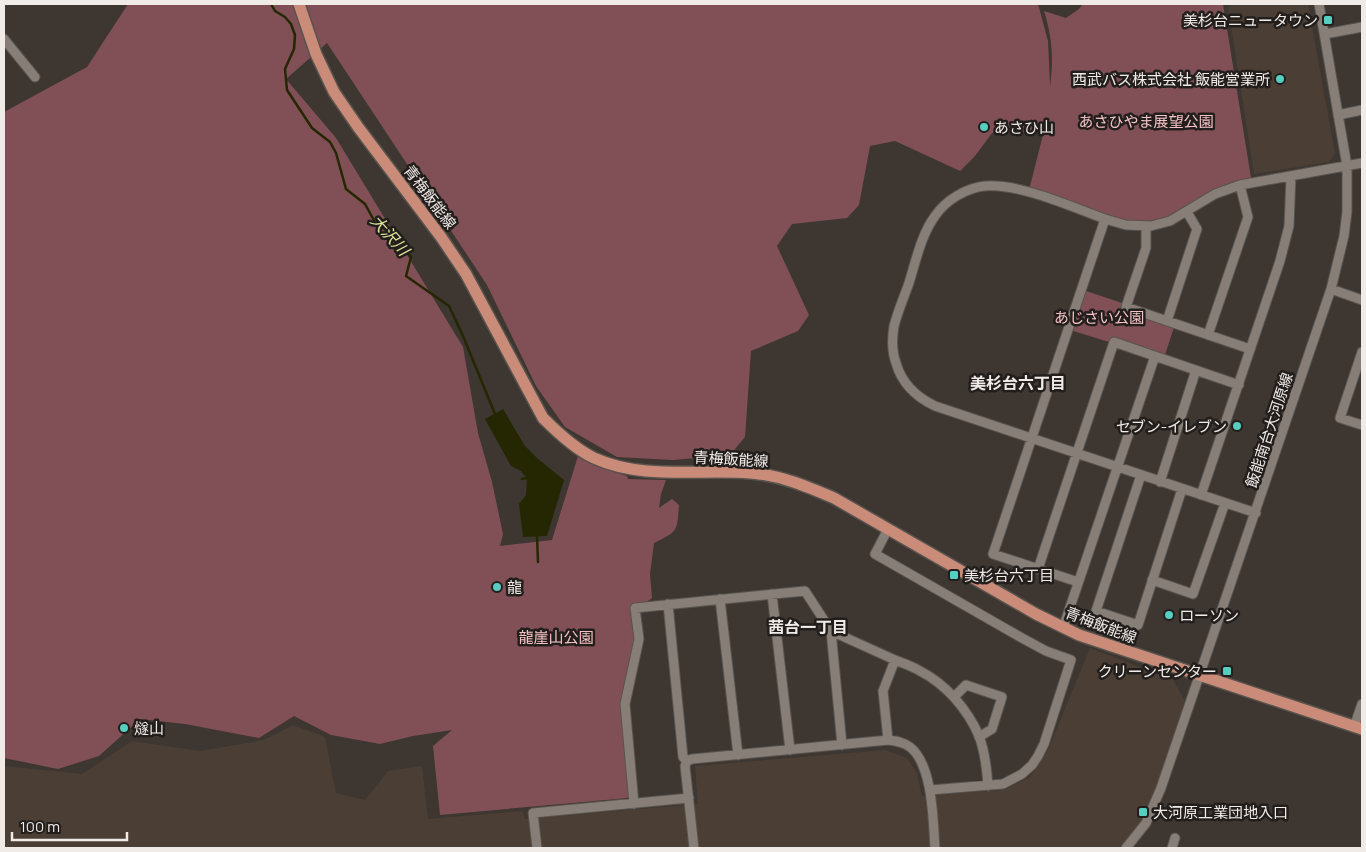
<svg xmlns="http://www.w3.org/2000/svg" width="1366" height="852" font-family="Manrope,'Noto Sans JP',sans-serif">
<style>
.built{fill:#4b3f35}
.green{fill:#815056}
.water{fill:#252702}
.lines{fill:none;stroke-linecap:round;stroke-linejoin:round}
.stream{stroke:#252702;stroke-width:2.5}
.minor-casing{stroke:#59534e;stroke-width:11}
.major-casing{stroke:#59534e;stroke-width:14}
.minor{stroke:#867e77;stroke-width:9}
.major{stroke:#ca8c78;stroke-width:11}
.poi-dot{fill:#57cec2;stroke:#221e1c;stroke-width:2}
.labels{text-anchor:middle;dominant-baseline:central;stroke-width:5;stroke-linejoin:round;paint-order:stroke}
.poi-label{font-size:15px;fill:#f0ebe7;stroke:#221e1c;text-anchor:start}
.park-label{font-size:15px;fill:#f6c2c6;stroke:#221e1c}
.street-label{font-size:15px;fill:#f0ebe7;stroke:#221e1c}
.water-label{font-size:16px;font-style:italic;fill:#e0e698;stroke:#221e1c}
.neighbourhood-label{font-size:16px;font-weight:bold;fill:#f0ebe7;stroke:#221e1c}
</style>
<rect width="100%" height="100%" fill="#3d3631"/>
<path class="built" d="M 1241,4 L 1308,4 L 1335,153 L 1329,162 L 1254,174 L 1228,6 Z
M 1090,648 L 1173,680 L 1185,701 L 1159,783 L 1140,822 L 1119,848 L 4,848 L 4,766 L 82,774 L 132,741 L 200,751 L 264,740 L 293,725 L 325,737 L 336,793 L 365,800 L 388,771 L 422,766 L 428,819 L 523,811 L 525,819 L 698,804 L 695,766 L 885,750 L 907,758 L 917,773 L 922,796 L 1003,790 L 1029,778 L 1048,750 Z"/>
<path class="green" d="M 128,4 L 1038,4 L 1048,41 L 1050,86 C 1054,60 1052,36 1044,11 L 1066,18 L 1079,9 L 1083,4 L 1223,4 L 1251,178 C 1242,182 1231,184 1222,188 C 1205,196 1190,209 1172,216 C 1132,234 1069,203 1029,190 L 1044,131 L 992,133 L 975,156 L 960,171 L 895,141 L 870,146 L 859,205 L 847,218 L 792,224 L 777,246 L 809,315 L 798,331 L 751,351 L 745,437 L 730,455 L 673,460 L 617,457 L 565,427 L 536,386 L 487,285 L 327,43 L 286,79 L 336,138 L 463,347 L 478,433 L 492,482 L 503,534 L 500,546 L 552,540 L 578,456 L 594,465 L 627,476 L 628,479 L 666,480 L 661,494 L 659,508 L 672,499 L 679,505 C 677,532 678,531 654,543 L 650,574 L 652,598 L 645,603 L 632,606 L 635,641 L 628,670 L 630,795 L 628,798 L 440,815 L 433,746 L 452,730 L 413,736 L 380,744 L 331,735 L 294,716 L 259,738 L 185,724 L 140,719 L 99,756 L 58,769 L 4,758 L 4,112 L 87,67 Z
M 1083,290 L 1122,303 L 1120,310 L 1174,327 L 1165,355 L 1111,338 L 1109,342 L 1070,330 Z"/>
<path class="water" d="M 503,409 L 525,446 L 537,458 L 564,480 L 547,536 L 523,537 L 519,504 L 526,495 L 527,478 L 521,471 L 511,466 L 485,419 Z"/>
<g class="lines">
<path class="stream" d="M 271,4 L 275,11 L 285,17 L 291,24 L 295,35 L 294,49 L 285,69 L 287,90 L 312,128 L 330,142 L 336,153 L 346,189 L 365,204 L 376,224 L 393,234 L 411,257 L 406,276 L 449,306 L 463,336 L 495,414
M 522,479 L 527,478
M 537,536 L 538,562"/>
<g class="minor-casing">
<path id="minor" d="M 1325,34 L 1362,27
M 4,39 L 35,77
M 1338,115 L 1362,110
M 1105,219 C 1072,207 1019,183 985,186 C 966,188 946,200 935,216 C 921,235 916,261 909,283 C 904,297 898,311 894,326 C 892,338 892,352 896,363 C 902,384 916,397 935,406 L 1256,513
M 1146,227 L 1146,248 L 1126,307 L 1250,349
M 1331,289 L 1362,300
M 1167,321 L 1197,229 L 1187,212
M 1208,335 L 1248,217 L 1240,185
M 1362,352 L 1340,418 L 1362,425
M 1141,475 L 1096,611 L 1138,625 L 1182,489
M 1160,482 L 1196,370
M 1201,495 L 1280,261 L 1289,226 L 1291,176
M 888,529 L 875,554 L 1022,638 L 1046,651 L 1071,660 L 1044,744 L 1038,756 L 1032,765 L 1022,774 L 1003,784 L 930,790
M 1038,569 L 1114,342 L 1239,385
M 1152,580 L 1193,594 L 1225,503
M 1078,582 L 993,554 L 1105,219 L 1126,225 L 1151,226 L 1170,221 L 1215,194 L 1240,185 L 1362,163
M 772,594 L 790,750
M 720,599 L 738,755
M 668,604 L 683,757 L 687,761 L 685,766 L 694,848
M 1063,628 L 1155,356
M 954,697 L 966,685 L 1002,697 L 992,729 L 979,737
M 1354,727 L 1362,704
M 888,740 L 883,691 L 895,660 C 903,663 912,666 920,671 C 946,684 968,710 979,736 C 985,752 987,770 988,786
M 842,745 L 831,631 L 895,660
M 687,761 L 692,759 L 888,740 C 896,741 904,742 910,747 C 933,765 933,821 935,848
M 634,804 L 625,704 L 639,639 L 635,608 L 805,591 L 831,631
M 537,848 L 533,813 L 689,798
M 1126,848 L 1146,823 L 1161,788 L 1331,289 L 1344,236 L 1347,212 L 1347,166 L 1319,4
M 1172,848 L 1175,838"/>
</g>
<g class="major-casing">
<path id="major" d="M 299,4 L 316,54 L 334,92 L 358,127 L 441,237 L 466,274 L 543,418 C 558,433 575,449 594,458 C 642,480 699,469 750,473 C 780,475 806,486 834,498 L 1036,614 L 1079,635 L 1362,729"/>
</g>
<use href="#minor" class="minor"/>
<use href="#major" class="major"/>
</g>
<g class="poi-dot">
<rect x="1323" y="15" width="10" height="10" rx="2.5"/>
<circle cx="1280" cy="79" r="5"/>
<circle cx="984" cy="127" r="5"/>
<circle cx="1237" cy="426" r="5"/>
<rect x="949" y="570" width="10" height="10" rx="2.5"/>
<circle cx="497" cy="587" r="5"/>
<circle cx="1169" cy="615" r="5"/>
<rect x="1222" y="666" width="10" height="10" rx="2.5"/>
<circle cx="124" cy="728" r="5"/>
<rect x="1138" y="807" width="10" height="10" rx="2.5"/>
</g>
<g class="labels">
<g class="poi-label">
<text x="1318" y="20" text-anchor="end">美杉台ニュータウン</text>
<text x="1270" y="79" text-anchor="end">西武バス株式会社 飯能営業所</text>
<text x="994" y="127">あさひ山</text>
<text x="1227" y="426" text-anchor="end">セブン-イレブン</text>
<text x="964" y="575">美杉台六丁目</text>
<text x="507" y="587">龍</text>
<text x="1179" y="615">ローソン</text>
<text x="1217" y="671" text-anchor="end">クリーンセンター</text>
<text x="134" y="728">燧山</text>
<text x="1153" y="812">大河原工業団地入口</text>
</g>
<g class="park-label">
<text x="1146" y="121">あさひやま展望公園</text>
<text x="1099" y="317">あじさい公園</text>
<text x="556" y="637">龍崖山公園</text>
</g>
<g class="street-label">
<text transform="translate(430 197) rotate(53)">青梅飯能線</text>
<text transform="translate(1269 430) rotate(-72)">飯能南台大河原線</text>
<text transform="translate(731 459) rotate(3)">青梅飯能線</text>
<text transform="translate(1101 625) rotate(21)">青梅飯能線</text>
</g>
<g class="water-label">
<text transform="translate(390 235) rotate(48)">大沢川</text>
</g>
<g class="neighbourhood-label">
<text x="1018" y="383">美杉台六丁目</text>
<text x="808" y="627">茜台一丁目</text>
</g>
</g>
<rect width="1366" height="852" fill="none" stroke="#f0ebe7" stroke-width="10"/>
<path d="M12 832v8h115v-8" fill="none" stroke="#f0ebe7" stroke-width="2.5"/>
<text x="20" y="832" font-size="15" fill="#f0ebe7" stroke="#221e1c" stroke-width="4" paint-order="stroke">100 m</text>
</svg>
